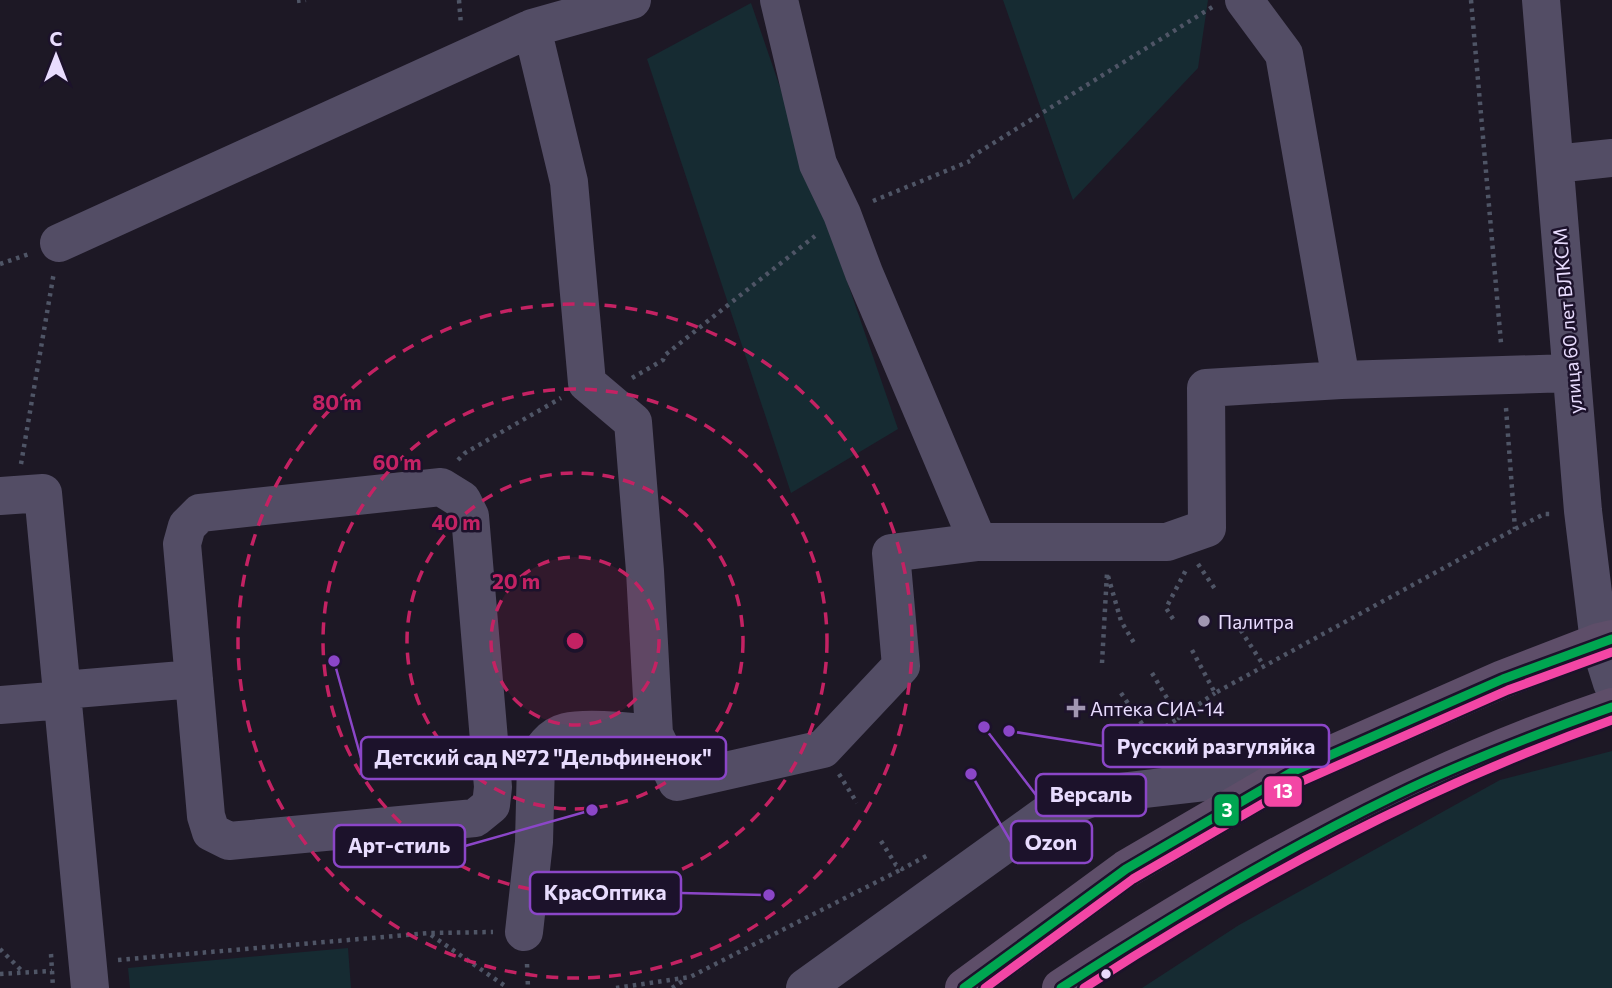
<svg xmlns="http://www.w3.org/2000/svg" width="1612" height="988" font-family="Commissioner,sans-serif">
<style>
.green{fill:#162b32}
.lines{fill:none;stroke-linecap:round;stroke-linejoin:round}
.path{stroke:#4f5566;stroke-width:4.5;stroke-dasharray:3.5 5;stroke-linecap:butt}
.minor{stroke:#534d65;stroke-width:38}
.major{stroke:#5e4e69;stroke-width:38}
.bus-1-casing{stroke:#1c122b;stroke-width:14}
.bus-2-casing{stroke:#1c122b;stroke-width:14}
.bus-1{stroke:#00a651;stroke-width:9}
.bus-2{stroke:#f346a5;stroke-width:9}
.ring{fill:none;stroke:#c42263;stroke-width:3.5;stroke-dasharray:12 9}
.poi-dot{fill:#a197b2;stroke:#1c122b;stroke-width:2.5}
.bus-dot{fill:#e8dcfe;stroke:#1c122b;stroke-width:2.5}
.labels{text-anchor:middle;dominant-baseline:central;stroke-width:5;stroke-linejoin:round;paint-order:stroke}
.street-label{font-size:19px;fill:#e8dcfe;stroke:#1c122b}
.poi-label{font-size:19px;fill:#e8dcfe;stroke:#1c122b;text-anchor:start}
.centre{fill:#c42263;stroke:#1c122b;stroke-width:3.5}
.ring-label{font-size:21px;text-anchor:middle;font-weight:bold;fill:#c42263;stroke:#1c122b;stroke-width:5;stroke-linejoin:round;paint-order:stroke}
.leader{fill:none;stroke:#8b46c8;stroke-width:2.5}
.callout-dot{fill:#8b46c8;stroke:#1c122b;stroke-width:2.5}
.callout{fill:#1c122b;stroke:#8b46c8;stroke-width:2.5}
.callout-label{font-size:21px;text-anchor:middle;font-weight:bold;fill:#e8dcfe}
.line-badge{stroke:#1c122b;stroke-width:2.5}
.badge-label{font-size:19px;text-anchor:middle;font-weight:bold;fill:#fff}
</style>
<rect width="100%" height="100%" fill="#1d1825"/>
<path class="green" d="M 1003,0 L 1208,0 L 1198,68 L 1073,200 Z
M 751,3 L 898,429 L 791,493 L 647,59 Z
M 1612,751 L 1612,988 L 1142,988 L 1239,925 L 1500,780 Z
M 348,948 L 351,988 L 130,988 L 128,968 Z"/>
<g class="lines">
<path class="path" d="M 459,0 L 461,25
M 1471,0 L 1501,343
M 297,1 L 306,0
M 971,157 L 1214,6
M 873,201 L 970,161
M 0,264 L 29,254
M 632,378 L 663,360 L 665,355 L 815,236
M 1506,408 L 1515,529
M 458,460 L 465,453 L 561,398
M 21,464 L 54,272
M 1198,564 L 1217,592
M 1108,576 L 1121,621 L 1134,643
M 1173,619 L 1166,608 L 1186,570
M 1236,623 L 1264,666
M 1192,650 L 1215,693 L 1515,529 L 1544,514 L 1551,514
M 1102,663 L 1107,573
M 1152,673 L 1179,718 L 1215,693
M 1121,693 L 1151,737
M 1115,758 L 1179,718
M 839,774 L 857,803
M 881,841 L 896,865 L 902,869 L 930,854
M 431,935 L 508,988
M 0,949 L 24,973
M 51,954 L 53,988
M 118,960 L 429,933 L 493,932
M 527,964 L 528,988
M 0,974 L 52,971
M 616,988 L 690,977 L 902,869
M 672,988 L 686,979"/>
<path class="minor" d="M 632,0 L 532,28 L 569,182 L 587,383 L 633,422 L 645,571 L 654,734 L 677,782 L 823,749 L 901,666 L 891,553 L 978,542 L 1167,542 L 1207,528 L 1206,388 L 1341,380 L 1571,373
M 779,0 L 818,164 L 842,214 L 864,273 L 978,542
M 1244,0 L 1284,54 L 1341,380
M 1541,0 L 1583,511 L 1599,642 L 1612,683
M 1555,164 L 1612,158
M 59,243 L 532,28
M 441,487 L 462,500 L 470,516 L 493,787 L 491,805 L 475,818 L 229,841 L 211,832 L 206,816 L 182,544 L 187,526 L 200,513 Z
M 0,496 L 43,493 L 90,988
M 63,690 L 194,679
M 0,705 L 64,700
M 524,932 L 534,842 L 536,762 C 542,749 550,736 566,732 C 587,727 631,732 654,734
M 805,988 L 1044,816 L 1102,794 L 1292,772"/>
<path class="major" d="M 964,988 L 1126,869 L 1292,772 L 1503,679 L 1599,642 L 1612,639
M 1061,988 C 1233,874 1416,773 1612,707"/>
<g class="bus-1-casing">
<path id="bus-1" d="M 964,988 L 1126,869 L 1292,772 L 1503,679 L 1612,639
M 1061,988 C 1169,918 1280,851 1396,795 C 1466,761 1539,733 1612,707"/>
</g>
<g class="bus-2-casing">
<path id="bus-2" d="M 985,988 L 1133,879 L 1298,783 L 1508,690 L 1612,652
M 1084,988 C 1254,878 1421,789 1612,720"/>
</g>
<use href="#bus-1" class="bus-1"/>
<use href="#bus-2" class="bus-2"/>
</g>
<circle cx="575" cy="641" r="84" fill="#c42263" fill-opacity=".12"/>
<g class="ring">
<circle cx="575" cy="641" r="84"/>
<circle cx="575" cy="641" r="168"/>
<circle cx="575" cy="641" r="252"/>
<circle cx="575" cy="641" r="337"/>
</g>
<g class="poi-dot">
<circle cx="1204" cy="621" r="7"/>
<path d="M1072.5 697.5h7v7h7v7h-7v7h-7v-7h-7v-7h7z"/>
</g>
<circle class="bus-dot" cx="1106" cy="974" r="6"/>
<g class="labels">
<g class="street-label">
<text transform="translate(1567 321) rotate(-95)">улица 60 лет ВЛКСМ</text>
</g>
<g class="poi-label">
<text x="1218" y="621">Палитра</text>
<text x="1090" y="708">Аптека СИА-14</text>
</g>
</g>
<circle cx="575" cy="641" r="10" class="centre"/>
<g class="ring-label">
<text x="337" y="410">80 m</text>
<text x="397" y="470">60 m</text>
<text x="456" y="530">40 m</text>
<text x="516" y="589">20 m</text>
</g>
<path class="leader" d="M1009 731L1103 746M334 661L361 758M984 727L1036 795M971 774L1011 842M592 810L465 846M769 895L681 893"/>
<g class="callout-dot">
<circle cx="1009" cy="731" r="7"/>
<circle cx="334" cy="661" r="7"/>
<circle cx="984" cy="727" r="7"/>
<circle cx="971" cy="774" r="7"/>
<circle cx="592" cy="810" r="7"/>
<circle cx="769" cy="895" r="7"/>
</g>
<g class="callout">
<rect x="1103" y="725" width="226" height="42" rx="7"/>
<rect x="361" y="737" width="365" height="42" rx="7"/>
<rect x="1036" y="774" width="110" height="42" rx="7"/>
<rect x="1011" y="821" width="81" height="42" rx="7"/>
<rect x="334" y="825" width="131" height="42" rx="7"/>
<rect x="530" y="872" width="151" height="42" rx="7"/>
</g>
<g class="callout-label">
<text x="1216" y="754">Русский разгуляйка</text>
<text x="543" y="765">Детский сад №72 "Дельфиненок"</text>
<text x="1091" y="802">Версаль</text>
<text x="1051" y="850">Ozon</text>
<text x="399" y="853">Арт-стиль</text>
<text x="605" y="900">КрасОптика</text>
</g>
<g class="line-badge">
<rect x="1263" y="775" width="40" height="33" rx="7" fill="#f346a5"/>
<rect x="1213" y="793" width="27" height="34" rx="7" fill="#00a651"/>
</g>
<g class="badge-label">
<text x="1283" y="798">13</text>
<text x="1227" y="817">3</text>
</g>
<g transform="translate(56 56)" stroke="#1c122b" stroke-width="5" paint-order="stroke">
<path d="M0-5L12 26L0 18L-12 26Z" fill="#e8dcfe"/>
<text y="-10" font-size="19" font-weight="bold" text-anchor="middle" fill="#e8dcfe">С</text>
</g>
</svg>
